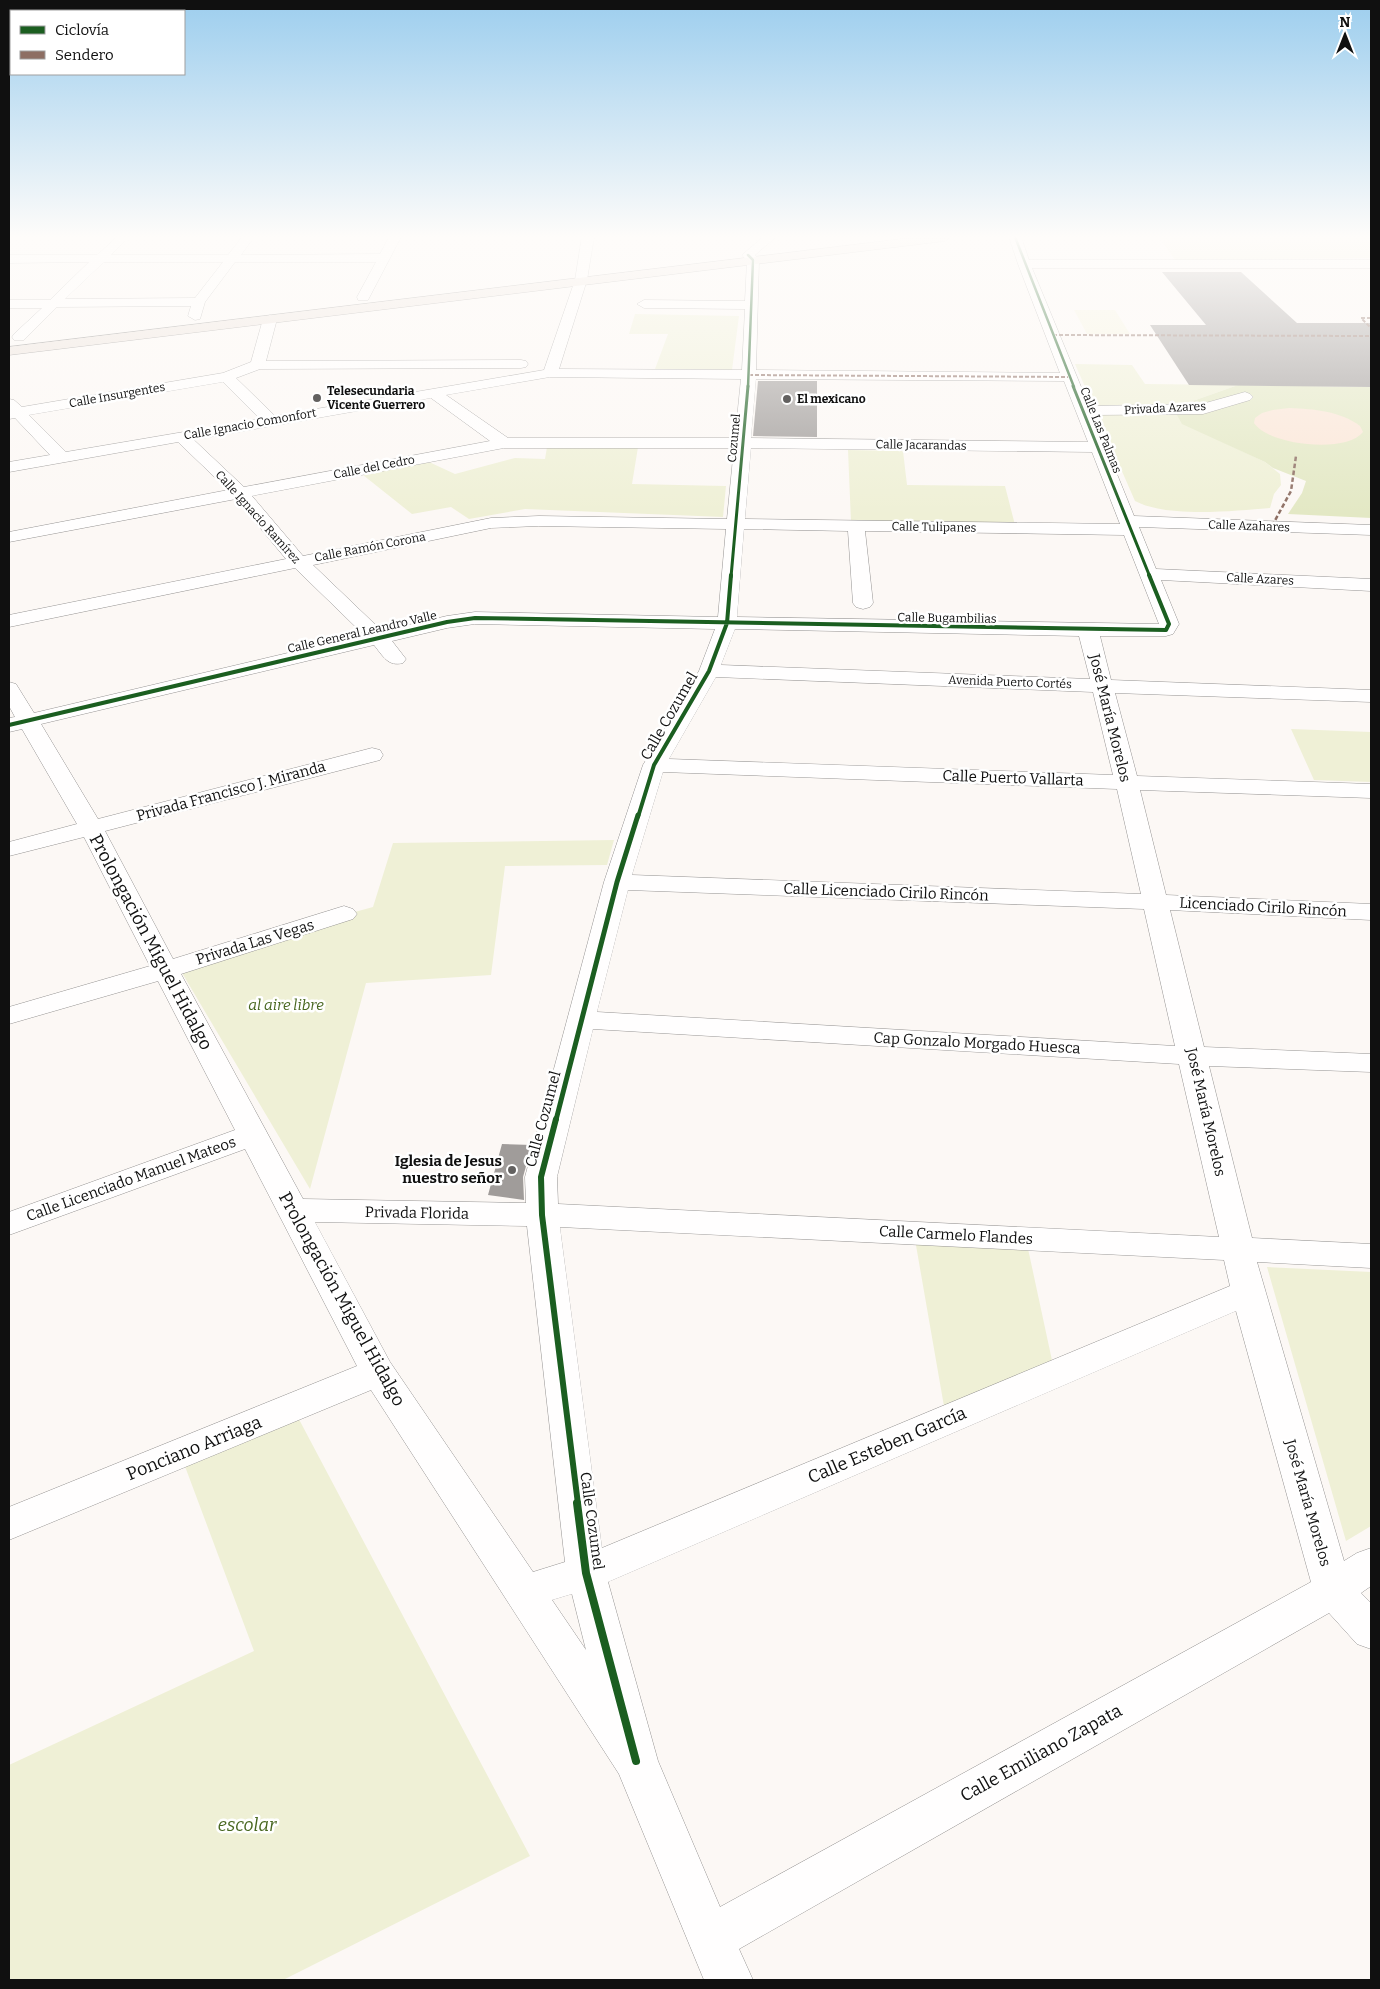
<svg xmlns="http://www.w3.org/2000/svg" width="1380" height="1989" font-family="Bitter,serif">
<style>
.green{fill:#eff0d6}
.forest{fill:#e3e8c4}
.sand{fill:#fbe6d7}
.pitch{fill:#f6f4df}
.building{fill:#a09c9a}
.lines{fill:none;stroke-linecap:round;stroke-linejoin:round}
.minor-casing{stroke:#969493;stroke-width:1}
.major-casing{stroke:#848280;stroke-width:1}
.minor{fill:#fffefe;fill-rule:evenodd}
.major{fill:#ece2db;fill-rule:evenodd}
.quiet-far1{stroke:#8d6e63;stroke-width:2;stroke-dasharray:4 2;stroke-linecap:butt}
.quiet{stroke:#8d6e63;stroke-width:2.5;stroke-dasharray:4.5 2.5;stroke-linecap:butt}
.cycleway-far5-casing{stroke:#fff;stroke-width:4}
.cycleway-far4-casing{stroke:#fff;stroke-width:5}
.cycleway-far3-casing{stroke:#fff;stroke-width:6}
.cycleway-far2-casing{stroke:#fff;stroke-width:8}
.cycleway-far1-casing{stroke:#fff;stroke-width:9}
.cycleway-casing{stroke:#fff;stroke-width:11}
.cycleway-far5{stroke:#1b5e20;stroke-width:2.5}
.cycleway-far4{stroke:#1b5e20;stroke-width:3}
.cycleway-far3{stroke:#1b5e20;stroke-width:4}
.cycleway-far2{stroke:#1b5e20;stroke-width:5}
.cycleway-far1{stroke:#1b5e20;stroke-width:6}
.cycleway{stroke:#1b5e20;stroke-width:8}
.poi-dot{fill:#636160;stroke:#fff;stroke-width:2}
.labels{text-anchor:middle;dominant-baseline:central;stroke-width:5;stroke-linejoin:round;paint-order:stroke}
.far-poi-label{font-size:12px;font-weight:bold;fill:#101010;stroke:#fff;text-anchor:start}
.far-street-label{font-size:12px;fill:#101010;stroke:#fff}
.street-label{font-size:15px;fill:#101010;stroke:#fff}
.park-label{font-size:15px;font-style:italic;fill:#486720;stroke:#fff}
.poi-label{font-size:15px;font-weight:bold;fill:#101010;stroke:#fff;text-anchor:end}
.near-street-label{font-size:18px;fill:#101010;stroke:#fff}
.near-park-label{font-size:18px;font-style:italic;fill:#486720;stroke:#fff}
</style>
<rect width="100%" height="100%" fill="#fcf8f5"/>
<path class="green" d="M 1159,237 L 1371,237 L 1371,258 L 1175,260 Z
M 635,314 L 739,316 L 732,370 L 655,369 L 668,334 L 629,334 Z
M 1075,364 L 1132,365 L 1145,384 L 1238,385 L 1173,408 L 1208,435 L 1265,462 L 1280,474 L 1281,485 L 1274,494 L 1270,508 C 1233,511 1167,518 1135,501 Z
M 548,441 L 639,441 L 632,484 L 726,486 L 723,517 L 525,509 L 469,519 L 451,507 L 412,514 L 363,475 L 429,462 L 455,474 L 515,458 L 545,459 Z
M 848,450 L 903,451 L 907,485 L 1005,486 L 1015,525 L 851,522 Z
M 1291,729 L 1371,732 L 1371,782 L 1314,780 Z
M 614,840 L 607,865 L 505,866 L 491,975 L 366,983 L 310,1189 L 175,961 L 373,907 L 393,843 Z
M 913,1228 L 1024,1230 L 1053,1365 L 945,1412 Z
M 1267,1267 L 1371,1272 L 1371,1526 L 1346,1541 Z
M 293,1408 L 530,1856 L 283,1980 L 9,1980 L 9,1765 L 254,1651 L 180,1453 Z"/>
<path class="forest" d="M 1238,385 L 1371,387 L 1371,518 L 1288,514 L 1302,493 L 1306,481 L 1273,468 L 1265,462 L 1182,424 L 1173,408 Z"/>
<path class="sand" d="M 1289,408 C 1314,409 1340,411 1360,426 L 1363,432 C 1346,454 1268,445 1254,423 L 1255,418 L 1262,413 L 1273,410 Z"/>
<path class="pitch" d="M 1074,310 L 1115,310 L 1130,334 L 1087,334 Z"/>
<path class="building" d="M 1162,272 L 1241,272 L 1297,323 L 1371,323 L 1371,387 L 1189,385 L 1150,325 L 1206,325 Z
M 758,381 L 817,381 L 817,437 L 753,436 Z
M 502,1144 L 532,1145 L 523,1177 L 524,1200 L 488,1195 Z"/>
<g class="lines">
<g class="minor-casing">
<path id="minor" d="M 117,237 L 129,237 L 111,255 L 228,255 L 242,237 L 254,237 L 241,255 L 380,254 L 389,237 L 401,237 L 368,300 L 358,300 L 357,297 L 376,262 L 235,262 L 205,302 L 200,319 L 195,320 L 188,316 L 191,306 L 57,307 L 24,340 L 14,340 L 12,337 L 14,334 L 42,308 L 9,308 L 9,300 L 50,300 L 89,262 L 9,263 L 9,255 L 97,255 ZM 104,262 L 223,262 L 195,298 L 65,299 Z
M 582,237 L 594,237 L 587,280 L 559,369 L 742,370 L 745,309 L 644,308 L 637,304 L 644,300 L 745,301 L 747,261 L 742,255 L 763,237 L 776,237 L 755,255 L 759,260 L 756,370 L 1060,373 L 1018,264 L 1009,237 L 1021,237 L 1029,260 L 1371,260 L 1371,268 L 1032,268 L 1089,406 L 1202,404 L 1245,392 L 1250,394 L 1253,397 L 1250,400 L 1203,414 L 1093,415 L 1134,516 L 1371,525 L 1371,535 L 1139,527 L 1156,569 L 1371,579 L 1371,591 L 1161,580 L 1179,624 L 1173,634 L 1166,636 L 1100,636 L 1111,680 L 1371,690 L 1371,702 L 1115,693 L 1137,776 L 1371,784 L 1371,798 L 1140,790 L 1166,895 L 1371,904 L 1371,920 L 1170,910 L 1204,1047 L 1371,1054 L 1371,1072 L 1209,1066 L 1252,1238 L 1371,1244 L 1371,1268 L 1257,1262 L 1344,1561 L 1357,1553 L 1371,1548 L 1371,1586 L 1361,1593 L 1371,1603 L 1371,1649 L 1357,1644 L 1329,1613 L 739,1949 L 753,1980 L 704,1980 L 619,1774 L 371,1390 L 9,1540 L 9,1507 L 357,1366 L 245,1149 L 9,1235 L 9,1212 L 235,1130 L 158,981 L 9,1024 L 9,1007 L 150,966 L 84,837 L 9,856 L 9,842 L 77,824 L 22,729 L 9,732 L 9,718 L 15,717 L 9,706 L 9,682 L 16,684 L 34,713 L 364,635 L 295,568 L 9,627 L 9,615 L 286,559 L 236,499 L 9,542 L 9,532 L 228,490 L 178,442 L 9,472 L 9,462 L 50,455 L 15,418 L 9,419 L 9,399 L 14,400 L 22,407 L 223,373 L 251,362 L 263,319 L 270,315 L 277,319 L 266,361 L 521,360 L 526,361 L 528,364 L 526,367 L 521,368 L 260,369 L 236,378 L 275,416 L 544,370 L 575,280 ZM 550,377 L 741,379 L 735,438 L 508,438 L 446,395 ZM 756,379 L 1064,381 L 1088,442 L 751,438 ZM 223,382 L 260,419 L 66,452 L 29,415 ZM 431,398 L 490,441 L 244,487 L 194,440 ZM 504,448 L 734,448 L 727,519 L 539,516 L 491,518 L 303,556 L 252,496 ZM 751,448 L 1092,452 L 1120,524 L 745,519 ZM 539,526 L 726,529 L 718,617 L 475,612 L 447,616 L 382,631 L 313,565 L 491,528 ZM 744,529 L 848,531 L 853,603 L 856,607 L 863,609 L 870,607 L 873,603 L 865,531 L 1124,535 L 1159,624 L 737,617 ZM 475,624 L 715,629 L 699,671 L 643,765 L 604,882 L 525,1177 L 526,1203 L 303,1199 L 181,974 L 353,919 L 357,914 L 353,909 L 344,906 L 173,959 L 105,831 L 380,760 L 383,755 L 380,750 L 372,748 L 98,819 L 41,724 L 374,645 C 383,656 388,667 403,663 L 406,659 L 392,641 L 447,628 ZM 735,629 L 1079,636 L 1090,679 L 721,665 ZM 716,677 L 1093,692 L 1113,775 L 669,759 ZM 663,772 L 1117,789 L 1141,894 L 632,875 ZM 628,890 L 1144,909 L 1175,1046 L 597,1012 ZM 593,1029 L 1179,1064 L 1219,1237 L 558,1204 L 557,1177 ZM 315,1222 L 527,1226 L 565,1562 L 533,1572 L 390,1362 ZM 560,1227 L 1224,1260 L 1230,1286 L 602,1548 ZM 1236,1311 L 1311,1582 L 720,1907 L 658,1761 L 608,1582 ZM 572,1594 L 586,1650 L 552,1600 Z"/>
</g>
<g class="major-casing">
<path id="major" d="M 918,237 L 951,237 L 945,241 L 9,355 L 9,347 Z"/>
</g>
<use href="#minor" class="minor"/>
<use href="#major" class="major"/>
<path class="quiet-far1" d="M 1371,318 L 1361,318 L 1371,328
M 1053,335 L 1371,336
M 749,375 L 1069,377"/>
<path class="quiet" d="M 1272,526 L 1291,491 L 1296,456"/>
<g class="cycleway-far5-casing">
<path id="cycleway-far5" d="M 1015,237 L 1074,387
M 748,387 L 753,260 L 748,255"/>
</g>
<g class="cycleway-far4-casing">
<path id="cycleway-far4" d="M 1073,386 L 1150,577
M 731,577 L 748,386"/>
</g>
<g class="cycleway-far3-casing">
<path id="cycleway-far3" d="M 9,725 L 447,622 L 475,618 L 1166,630 L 1169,624 L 1149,575
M 638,817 L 654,765 L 709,671 L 727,623 L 731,575"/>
</g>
<g class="cycleway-far2-casing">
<path id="cycleway-far2" d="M 556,1120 L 617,882 L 638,815"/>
</g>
<g class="cycleway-far1-casing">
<path id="cycleway-far1" d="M 556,1119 L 541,1177 L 542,1215 L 578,1504"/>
</g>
<g class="cycleway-casing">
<path id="cycleway" d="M 577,1503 L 586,1573 L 636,1761"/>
</g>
<use href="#cycleway-far5" class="cycleway-far5"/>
<use href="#cycleway-far4" class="cycleway-far4"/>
<use href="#cycleway-far3" class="cycleway-far3"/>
<use href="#cycleway-far2" class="cycleway-far2"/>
<use href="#cycleway-far1" class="cycleway-far1"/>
<use href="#cycleway" class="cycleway"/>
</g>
<linearGradient id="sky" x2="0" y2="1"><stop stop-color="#9dceee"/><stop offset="0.46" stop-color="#fefcfa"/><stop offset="1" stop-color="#fefcfa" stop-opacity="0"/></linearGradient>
<rect width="1380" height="515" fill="url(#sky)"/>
<g class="poi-dot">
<circle cx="317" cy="398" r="5"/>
<circle cx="787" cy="399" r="5"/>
<circle cx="512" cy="1170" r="5"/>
</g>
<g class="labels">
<g class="far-poi-label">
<text x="327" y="391">Telesecundaria<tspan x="327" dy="14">Vicente Guerrero</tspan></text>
<text x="797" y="399">El mexicano</text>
</g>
<g class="far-street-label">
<text transform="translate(117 395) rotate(-10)">Calle Insurgentes</text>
<text transform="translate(1165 408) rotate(-3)">Privada Azares</text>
<text transform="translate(250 424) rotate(-10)">Calle Ignacio Comonfort</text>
<text transform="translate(1101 430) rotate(68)">Calle Las Palmas</text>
<text transform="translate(734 438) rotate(-85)">Cozumel</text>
<text transform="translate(921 445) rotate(1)">Calle Jacarandas</text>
<text transform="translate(374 467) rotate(-11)">Calle del Cedro</text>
<text transform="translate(258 517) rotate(48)">Calle Ignacio Ramírez</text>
<text transform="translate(1249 526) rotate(2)">Calle Azahares</text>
<text transform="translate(934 527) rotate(1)">Calle Tulipanes</text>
<text transform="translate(370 547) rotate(-11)">Calle Ramón Corona</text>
<text transform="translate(1260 579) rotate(3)">Calle Azares</text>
<text transform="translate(947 618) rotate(1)">Calle Bugambilias</text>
<text transform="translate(362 632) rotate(-13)">Calle General Leandro Valle</text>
<text transform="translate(1010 682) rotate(2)">Avenida Puerto Cortés</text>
</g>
<g class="street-label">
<text transform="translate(669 716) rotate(-60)">Calle Cozumel</text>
<text transform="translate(1110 718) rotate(76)">José María Morelos</text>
<text transform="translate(1013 778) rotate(2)">Calle Puerto Vallarta</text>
<text transform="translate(231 791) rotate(-15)">Privada Francisco J. Miranda</text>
<text transform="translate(886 892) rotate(2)">Calle Licenciado Cirilo Rincón</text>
<text transform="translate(1263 907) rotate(3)">Licenciado Cirilo Rincón</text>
<text transform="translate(255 942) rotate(-17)">Privada Las Vegas</text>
<text transform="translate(977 1043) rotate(3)">Cap Gonzalo Morgado Huesca</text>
<text transform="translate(1206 1112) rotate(77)">José María Morelos</text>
<text transform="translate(543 1119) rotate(-75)">Calle Cozumel</text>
<text transform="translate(131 1179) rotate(-20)">Calle Licenciado Manuel Mateos</text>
<text transform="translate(417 1213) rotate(1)">Privada Florida</text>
<text transform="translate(956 1235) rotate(3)">Calle Carmelo Flandes</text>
<text transform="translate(1308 1503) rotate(74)">José María Morelos</text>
<text transform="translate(592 1521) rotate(82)">Calle Cozumel</text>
</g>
<g class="park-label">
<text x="286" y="1005">al aire libre</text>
</g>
<g class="poi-label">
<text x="502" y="1161">Iglesia de Jesus<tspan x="502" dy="17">nuestro señor</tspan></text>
</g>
<g class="near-street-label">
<text transform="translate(151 942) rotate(62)">Prolongación Miguel Hidalgo</text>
<text transform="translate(342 1299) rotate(61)">Prolongación Miguel Hidalgo</text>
<text transform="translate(887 1445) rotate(-23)">Calle Esteben García</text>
<text transform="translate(194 1448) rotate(-22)">Ponciano Arriaga</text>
<text transform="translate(1041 1753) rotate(-29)">Calle Emiliano Zapata</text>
</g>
<g class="near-park-label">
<text x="247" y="1825">escolar</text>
</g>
</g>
<rect width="1380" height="1989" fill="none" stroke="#101010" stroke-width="20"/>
<rect x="10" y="10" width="175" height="65" fill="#ffffff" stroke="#9f9f9f"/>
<rect x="20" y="26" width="25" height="8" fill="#1b5e20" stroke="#9f9f9f"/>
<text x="55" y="35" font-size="15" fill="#101010">Ciclovía</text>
<rect x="20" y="51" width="25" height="8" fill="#8d6e63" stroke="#9f9f9f"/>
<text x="55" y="60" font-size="15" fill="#101010">Sendero</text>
<g transform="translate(1345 35)" stroke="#ffffff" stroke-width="4" paint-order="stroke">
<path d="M0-4L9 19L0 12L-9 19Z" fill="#101010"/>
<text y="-8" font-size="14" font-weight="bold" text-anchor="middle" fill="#101010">N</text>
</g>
</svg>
